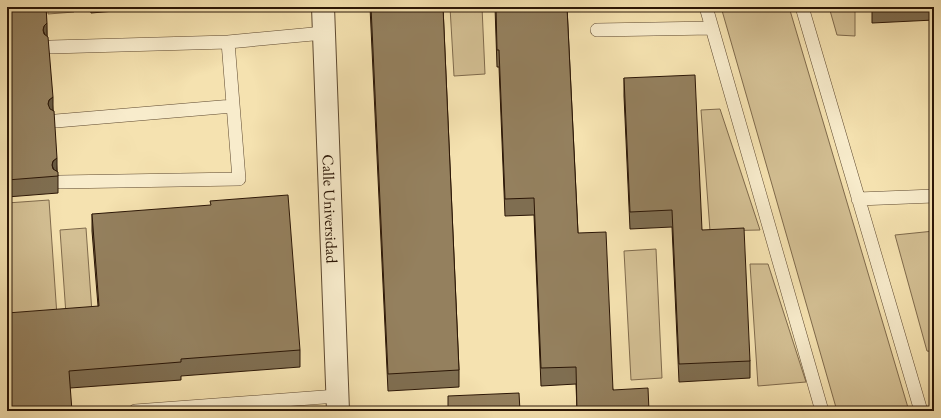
<svg xmlns="http://www.w3.org/2000/svg" width="941" height="418" font-family="'EB Garamond',serif">
<style>
.green{fill:#d3bf93;stroke:#7f6a4c}
.lines{fill:none;stroke-linecap:round;stroke-linejoin:round}
.lane-casing{stroke:#5e4930;stroke-width:14}
.street-casing{stroke:#5e4930;stroke-width:24}
.lane{stroke:#f8eccc;stroke-width:13}
.street{stroke:#f8eccc;stroke-width:22}
.wall{fill:#7f6e51;stroke:#2b1606}
.shaded-wall{fill:#685a42;stroke:#2b1606}
.building{fill:#94805e;stroke:#2b1606}
.labels{text-anchor:middle;dominant-baseline:central;stroke-width:3.5;stroke-linejoin:round;paint-order:stroke}
.street-label{font-size:16px;fill:#2b1606;stroke:#f8eccc}
</style>
<rect width="100%" height="100%" fill="#f5e2b0"/>
<filter id="stains"><feTurbulence type="fractalNoise" baseFrequency=".005" numOctaves="4"/><feColorMatrix values="0 0 0 0 .2 0 0 0 0 .09 0 0 0 0 .02 0 0 0 .5 -.17"/></filter>
<radialGradient id="worn" r=".72"><stop offset=".6" stop-color="#630" stop-opacity="0"/><stop offset="1" stop-color="#630" stop-opacity=".3"/></radialGradient>
<path class="green" d="M 48,7 L 74,7 L 74,12 L 48,14 Z
M 450,7 L 482,7 L 485,74 L 454,76 Z
M 721,7 L 789,7 L 909,411 L 837,411 Z
M 829,7 L 855,7 L 855,36 L 837,35 Z
M 720,109 L 760,230 L 710,231 L 701,110 Z
M 49,200 L 57,316 L 7,320 L 7,203 Z
M 86,228 L 97,383 L 71,385 L 60,230 Z
M 934,231 L 934,352 L 927,351 L 895,235 Z
M 656,249 L 662,378 L 631,380 L 624,251 Z
M 750,264 L 768,264 L 806,382 L 758,386 Z"/>
<g class="lines">
<g class="lane-casing">
<path id="lane" d="M 706,7 L 822,411
M 802,7 L 921,411
M 597,30 L 712,28
M 51,47 L 228,42 L 324,33
M 56,121 L 233,106
M 60,182 L 239,179 L 228,42
M 858,199 L 934,196
M 135,411 L 337,396"/>
</g>
<g class="street-casing">
<g id="street">
<path id="s1" d="M 323,7 L 338,411"/>
</g>
</g>
<use href="#lane" class="lane"/>
<use href="#street" class="street"/>
</g>
<path class="wall" d="M 7,7 L 47,7 L 47,9 L 46,9 L 47,36 L 53,111 L 57,172 L 58,176 L 58,193 L 7,197 Z
M 90,7 L 162,7 L 91,13 Z
M 370,7 L 443,7 L 459,370 L 459,387 L 388,391 Z
M 495,7 L 567,7 L 578,233 L 613,390 L 649,411 L 577,411 L 576,384 L 541,386 L 534,215 L 505,216 L 499,67 L 497,67 Z
M 872,7 L 934,7 L 934,20 L 872,23 Z
M 624,78 L 702,230 L 750,361 L 750,378 L 679,382 L 672,227 L 630,229 L 624,96 Z
M 92,214 L 300,350 L 300,367 L 181,376 L 181,380 L 70,388 L 7,411 L 98,306 L 92,231 Z"/>
<path class="shaded-wall" d="M 47,23 L 47,40 L 43,30 L 44,26 Z
M 53,97 L 53,114 L 49,117 L 48,104 L 49,100 Z
M 57,158 L 57,175 L 56,176 L 52,165 L 53,161 Z"/>
<path class="building" d="M 7,7 L 46,7 L 47,23 L 44,26 L 43,30 L 44,34 L 48,37 L 53,97 L 49,100 L 48,104 L 50,109 L 54,111 L 57,158 L 53,161 L 52,165 L 53,169 L 58,172 L 58,176 L 7,180 Z
M 371,7 L 443,7 L 459,370 L 388,374 Z
M 496,7 L 567,7 L 578,233 L 606,232 L 613,390 L 648,388 L 649,411 L 577,411 L 576,367 L 541,368 L 534,198 L 505,199 L 499,50 L 497,50 Z
M 695,75 L 702,230 L 744,228 L 750,361 L 679,364 L 672,210 L 630,212 L 624,78 Z
M 288,195 L 300,350 L 181,359 L 181,362 L 69,371 L 72,411 L 7,411 L 7,313 L 99,306 L 92,214 L 211,205 L 210,201 Z
M 519,393 L 520,411 L 448,411 L 448,396 Z"/>
<g class="labels">
<g class="street-label">
<text stroke="none"><textPath href="#s1" startOffset="202">Calle Universidad</textPath></text>
</g>
</g>
<rect width="941" height="418" fill="none" stroke="#f5e2b0" stroke-width="24"/>
<rect x="8" y="8" width="925" height="402" fill="none" stroke="#2b1606" stroke-width="2"/>
<rect x="12" y="12" width="917" height="394" fill="none" stroke="#2b1606"/>
<rect width="100%" height="100%" filter="url(#stains)"/>
<rect width="100%" height="100%" fill="url(#worn)"/>
</svg>
